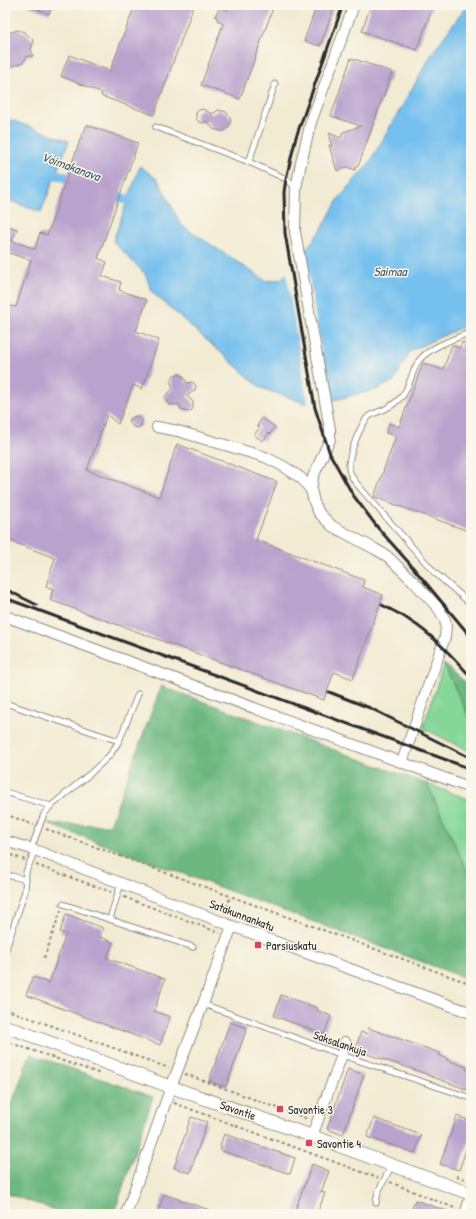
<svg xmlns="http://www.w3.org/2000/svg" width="476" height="1219" font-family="'Patrick Hand',sans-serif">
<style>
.green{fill:#85d798;stroke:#588162}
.forest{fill:#6cb880;stroke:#4c7256}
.water{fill:#75c0ee;stroke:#50768c}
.pier{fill:#f2ebd3}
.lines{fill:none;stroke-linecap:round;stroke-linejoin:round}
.canal{stroke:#75c0ee;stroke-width:10}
.building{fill:#b9a2cd}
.service-casing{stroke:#8e8b7f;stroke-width:7}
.minor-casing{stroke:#8e8b7f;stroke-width:12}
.tertiary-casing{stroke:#8e8b7f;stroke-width:14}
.path{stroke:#8e8b7f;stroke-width:2;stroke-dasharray:3 3;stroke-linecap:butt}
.service{stroke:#fff;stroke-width:5}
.minor{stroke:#fff;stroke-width:10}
.tertiary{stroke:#fff;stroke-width:12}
.rail{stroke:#2b2b2b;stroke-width:3}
.poi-dot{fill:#d1495b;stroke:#fbf7ec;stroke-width:1.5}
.labels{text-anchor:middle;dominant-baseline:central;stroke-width:3;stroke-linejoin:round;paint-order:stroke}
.street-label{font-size:12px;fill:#2b2b2b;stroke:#fbf7ec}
.poi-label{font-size:12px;fill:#2b2b2b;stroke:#fbf7ec;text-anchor:start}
.water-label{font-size:13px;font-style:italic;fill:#415866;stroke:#fbf7ec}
</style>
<rect width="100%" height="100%" fill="#fbf7ec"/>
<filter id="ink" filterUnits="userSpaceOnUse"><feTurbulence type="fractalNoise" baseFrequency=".025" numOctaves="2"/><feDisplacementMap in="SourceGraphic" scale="8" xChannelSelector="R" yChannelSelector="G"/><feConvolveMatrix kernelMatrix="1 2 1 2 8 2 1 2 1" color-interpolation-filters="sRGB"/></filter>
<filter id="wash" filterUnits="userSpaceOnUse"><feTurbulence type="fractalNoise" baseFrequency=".012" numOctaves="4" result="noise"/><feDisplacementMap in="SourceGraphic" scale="16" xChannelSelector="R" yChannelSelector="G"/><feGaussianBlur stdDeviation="0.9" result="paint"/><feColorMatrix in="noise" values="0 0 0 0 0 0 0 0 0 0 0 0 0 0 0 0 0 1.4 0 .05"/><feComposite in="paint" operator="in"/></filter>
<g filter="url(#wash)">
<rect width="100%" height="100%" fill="#f2ebd3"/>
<path class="green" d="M 444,664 L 471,722 L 471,752 L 423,728 Z
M 427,784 L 471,800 L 471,879 Z"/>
<path class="forest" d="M 444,664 L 471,687 L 471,722 Z
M 161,686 L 427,784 L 471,879 L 471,980 L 48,824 L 110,825 Z
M 30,1054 L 153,1097 L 114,1214 L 67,1214 L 5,1193 L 5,1123 Z"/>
<path class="water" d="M 467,5 L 471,5 L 471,323 L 410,351 L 394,381 L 378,389 L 334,400 L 305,403 L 261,388 L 153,293 L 145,274 L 113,241 L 140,166 L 158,180 L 181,225 L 266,281 L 282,279 L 321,230 L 338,200 L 370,162 L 433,52 Z
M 5,118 L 69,141 L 41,212 L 5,199 Z"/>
<path class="pier" d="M 304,248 L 330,403 L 308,404 L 286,271 Z"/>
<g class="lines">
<path class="canal" d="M 43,170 L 79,182
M 107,193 L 128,200"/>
</g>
<g id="blocks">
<path class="building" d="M 27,5 L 53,5 L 49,14 Z
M 135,5 L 194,5 L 154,115 L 101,96 L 102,93 L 61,76 L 69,55 L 110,71 Z
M 230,5 L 274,5 L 240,99 L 201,85 L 223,24 L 217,20 L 218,18 L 215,16 L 220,7 L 228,11 Z
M 317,5 L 335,5 L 320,46 L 304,41 Z
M 371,5 L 433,5 L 417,50 L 362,31 Z
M 18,30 L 24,32 L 34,41 L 31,49 L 33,56 L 27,56 L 25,60 L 22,63 L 12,66 L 5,73 L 5,34 Z
M 351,58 L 392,72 L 359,164 L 357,165 L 355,170 L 347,167 L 337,171 L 329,145 L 332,146 L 329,138 L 331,138 L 329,133 L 341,138 L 343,132 L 361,126 L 331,116 Z
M 203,109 L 212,114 L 219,110 L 226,112 L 230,117 L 231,120 L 229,127 L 224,131 L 220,131 L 213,129 L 207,121 L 203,123 L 199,122 L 196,118 L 196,113 L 199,110 Z
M 87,125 L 138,143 L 98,258 L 107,262 L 102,276 L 121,282 L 119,290 L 147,300 L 136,331 L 159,340 L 142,389 L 133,385 L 118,424 L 107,415 L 87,470 L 159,497 L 177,444 L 277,482 L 256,540 L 364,580 L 363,587 L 383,595 L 353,679 L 334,672 L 324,700 L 50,600 L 53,589 L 46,586 L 55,558 L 5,539 L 5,305 L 16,307 L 31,260 L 9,253 L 9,251 L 6,258 L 5,258 L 5,225 L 17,229 L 12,241 L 35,249 L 40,233 L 47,235 L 80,140 Z
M 462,342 L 471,345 L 471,532 L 374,497 L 396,436 L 386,433 L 389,423 L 399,427 L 423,363 L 443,370 L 452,345 L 460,348 Z
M 179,374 L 183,376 L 187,383 L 193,382 L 196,386 L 195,390 L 187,396 L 193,402 L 193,406 L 192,410 L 188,412 L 182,410 L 179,404 L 174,405 L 169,405 L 165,399 L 166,395 L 173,389 L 171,383 L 171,379 L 174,375 Z
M 135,416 L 140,417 L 142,421 L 141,426 L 137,428 L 132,426 L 128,420 Z
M 262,418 L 275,427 L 270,434 L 269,433 L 263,441 L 254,435 L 260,427 L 257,426 Z
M 66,914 L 103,928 L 100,937 L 113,942 L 107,958 L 165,979 L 154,1011 L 170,1017 L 160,1045 L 26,995 L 33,977 L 49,983 L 66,934 L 60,932 Z
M 281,995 L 318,1008 L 317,1010 L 331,1016 L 324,1034 L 274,1016 Z
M 230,1022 L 247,1028 L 226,1087 L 209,1081 Z
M 368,1028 L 440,1053 L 439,1055 L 448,1059 L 447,1060 L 467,1067 L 466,1069 L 471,1071 L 471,1091 L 427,1075 L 427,1074 L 355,1050 L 361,1032 L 367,1034 Z
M 348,1069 L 364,1075 L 343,1135 L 327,1129 Z
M 457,1116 L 471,1121 L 471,1136 L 459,1170 L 440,1164 Z
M 191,1117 L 207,1122 L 190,1173 L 174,1168 Z
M 374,1118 L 421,1135 L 415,1153 L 367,1137 Z
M 224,1134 L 295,1158 L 290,1174 L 220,1150 L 222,1146 L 220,1146 Z
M 312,1164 L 329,1171 L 321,1192 L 325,1193 L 317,1214 L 303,1214 L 295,1211 Z
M 164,1194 L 218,1213 L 218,1214 L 168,1214 L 158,1211 Z
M 415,1200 L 452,1213 L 452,1214 L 410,1214 Z"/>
</g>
</g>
<g filter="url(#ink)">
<use href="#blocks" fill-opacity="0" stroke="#8e8b7f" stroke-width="1"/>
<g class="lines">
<g class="service-casing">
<path id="service" d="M 156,127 L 249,162 L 286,179 L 296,188
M 249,162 L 275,84
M 471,332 C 455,339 428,347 418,362 C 412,372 410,385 403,395 C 398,401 390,407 383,410 C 378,412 374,413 369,416 C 361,423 348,456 349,467 C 349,476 357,484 362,490 L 435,573 L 471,604
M 5,703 L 119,741
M 5,792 L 51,806
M 31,849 L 44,814 L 51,806 L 92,772 L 110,755 L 119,741 L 138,694
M 5,876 L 12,876 L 26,880
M 63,904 L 193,947
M 110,919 L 121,883
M 5,952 L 25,891 L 26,872 L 35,850
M 203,1004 L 342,1055 L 471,1098
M 376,1203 L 378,1192 L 392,1165"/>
</g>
<g class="minor-casing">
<path id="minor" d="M 354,5 L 311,122 L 301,163 L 296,188 L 295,232 L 330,429 L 330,439 L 313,477 L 311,490 L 314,502 L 319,513 L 332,526 L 375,549 L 387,556 L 413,581 L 439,609 L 445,620 L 446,626 L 445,637 L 402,762
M 157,427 L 178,431 L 265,457 L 283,466 L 301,478 L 311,490
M 5,616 L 471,788
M 5,841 L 35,850 L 232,926 L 471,1013
M 312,1136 L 342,1055 L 345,1042
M 126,1214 L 171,1087 L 203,1004 L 232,926
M 465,1214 L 471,1196"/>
</g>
<g class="tertiary-casing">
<path id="tertiary" d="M 5,1026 L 171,1087 L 312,1136 L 471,1194"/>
</g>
<path class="path" d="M 5,814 L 34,825
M 46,829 L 471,984
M 5,853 L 25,860
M 36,865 L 111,892
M 124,897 L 220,933
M 225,913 L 230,897
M 44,958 L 61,910
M 5,1009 L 169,1068
M 5,1041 L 101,1074
M 185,1074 L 308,1119
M 174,1103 L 378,1178
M 456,1176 L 471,1181
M 390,1182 L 457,1209"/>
<use href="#service" class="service"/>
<use href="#minor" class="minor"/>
<use href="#tertiary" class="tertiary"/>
<path class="rail" d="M 343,5 L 296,137 L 286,179 L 284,192 L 285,233 L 315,408 L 330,454 L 353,495 L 378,528 L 410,564 L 471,637
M 5,589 L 37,605
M 5,598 L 471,769
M 382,605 C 391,610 401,614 409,620 C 433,635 452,656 471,677
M 329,692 L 370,708 L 471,758"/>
</g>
</g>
<g class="poi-dot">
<rect x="254" y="941" width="8" height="8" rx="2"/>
<rect x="276" y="1105" width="8" height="8" rx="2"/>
<rect x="305" y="1139" width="8" height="8" rx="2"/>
</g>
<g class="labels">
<g class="street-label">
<text transform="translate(242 915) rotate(21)">Satakunnankatu</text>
<text transform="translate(340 1043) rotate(19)">Saksalankuja</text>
<text transform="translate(238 1110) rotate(19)">Savontie</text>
</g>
<g class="poi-label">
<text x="266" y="945">Parsiuskatu</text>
<text x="288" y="1109">Savontie 3</text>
<text x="317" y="1143">Savontie 4</text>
</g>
<g class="water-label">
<text transform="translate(71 166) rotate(20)">Voimakanava</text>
<text x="390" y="271">Saimaa</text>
</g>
</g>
<rect width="476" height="1219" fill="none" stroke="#fbf7ec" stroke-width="20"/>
</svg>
